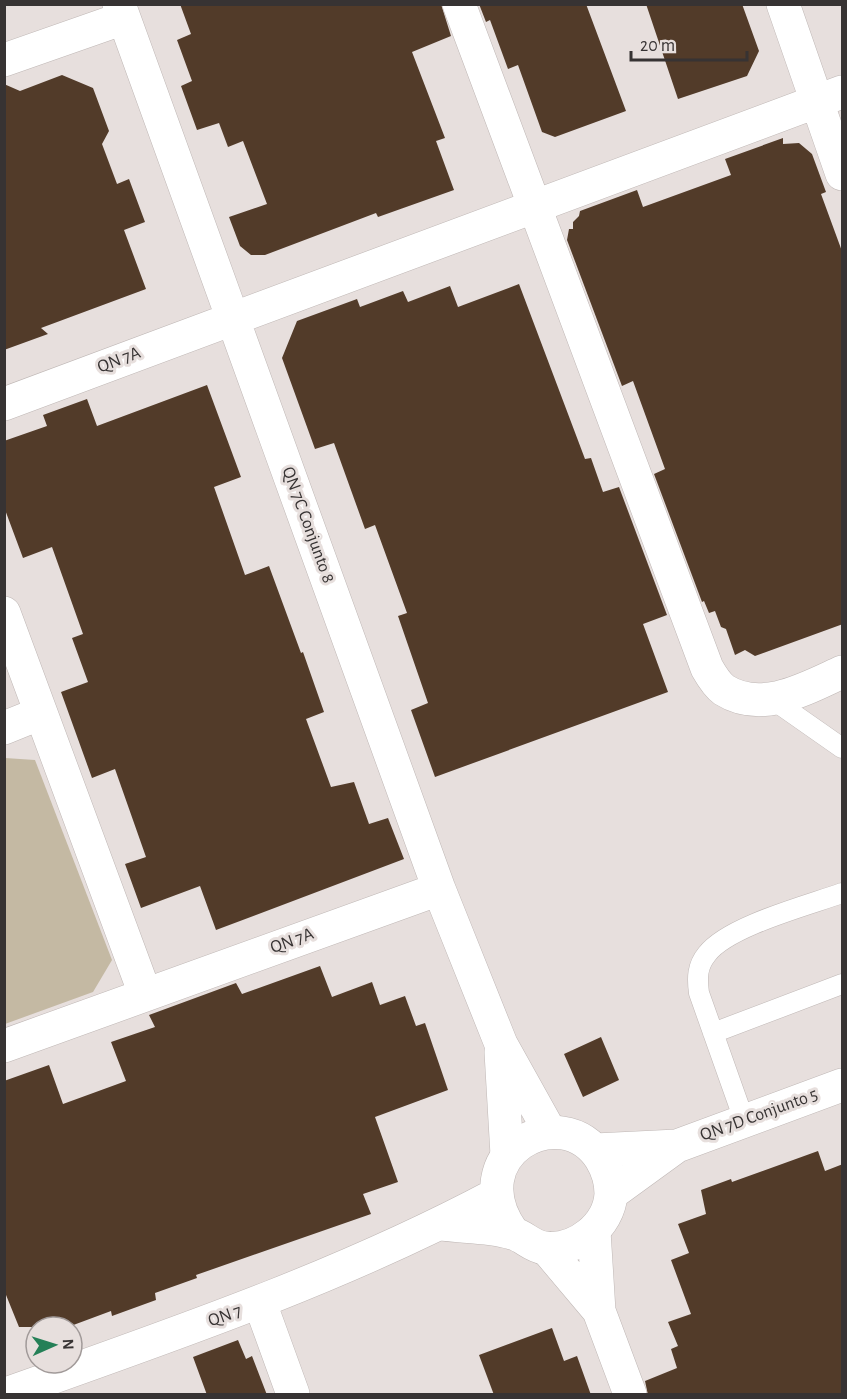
<svg xmlns="http://www.w3.org/2000/svg" width="847" height="1399" font-family="'Alegreya Sans',sans-serif">
<style>
.green{fill:#c4b9a3}
.building{fill:#523b29}
.lines{fill:none;stroke-linecap:round;stroke-linejoin:round}
.service-casing{stroke:#bfb7b5;stroke-width:21}
.minor-casing{stroke:#bfb7b5;stroke-width:34}
.tertiary-casing{stroke:#bfb7b5;stroke-width:34}
.service{stroke:#fff;stroke-width:20}
.minor{stroke:#fff;stroke-width:33}
.tertiary{stroke:#fff;stroke-width:33}
.labels{text-anchor:middle;dominant-baseline:central;stroke-width:6;stroke-linejoin:round;paint-order:stroke}
.street-label{font-size:18px;fill:#373333;stroke:#e7dfdd}
</style>
<rect width="100%" height="100%" fill="#e7dfdd"/>
<path class="green" d="M 5,758 L 35,760 L 112,960 L 93,992 L 5,1024 Z"/>
<path class="building" d="M 180,4 L 441,4 L 451,36 L 412,52 L 445,138 L 436,141 L 454,190 L 378,217 L 376,213 L 265,255 L 251,255 L 240,246 L 229,217 L 267,204 L 243,141 L 228,147 L 219,123 L 197,130 L 181,86 L 192,81 L 177,40 L 191,34 Z
M 479,4 L 586,4 L 626,111 L 555,137 L 542,132 L 518,65 L 508,69 L 490,20 L 486,22 Z
M 646,4 L 742,4 L 759,51 L 747,76 L 678,99 Z
M 62,75 L 93,88 L 109,131 L 102,144 L 117,184 L 129,179 L 145,222 L 124,230 L 146,289 L 41,328 L 48,334 L 4,350 L 4,84 L 20,91 Z
M 783,138 L 783,144 L 799,143 L 812,154 L 826,192 L 821,194 L 843,254 L 843,624 L 755,656 L 745,650 L 735,655 L 726,629 L 721,627 L 715,611 L 709,613 L 704,601 L 702,602 L 654,474 L 665,469 L 633,381 L 622,386 L 567,240 L 569,229 L 573,229 L 573,222 L 579,216 L 580,211 L 637,190 L 643,207 L 731,175 L 725,159 Z
M 519,284 L 585,459 L 591,458 L 603,492 L 619,487 L 667,615 L 643,624 L 668,692 L 435,777 L 411,710 L 428,703 L 398,616 L 407,613 L 375,525 L 365,529 L 334,443 L 315,449 L 282,358 L 297,321 L 357,299 L 360,307 L 403,291 L 408,302 L 450,286 L 458,307 Z
M 207,385 L 241,477 L 214,487 L 245,575 L 269,566 L 301,653 L 303,652 L 324,712 L 306,719 L 331,787 L 354,782 L 369,824 L 388,818 L 404,859 L 216,930 L 200,886 L 141,908 L 125,864 L 146,857 L 115,769 L 92,778 L 61,692 L 88,682 L 72,638 L 83,634 L 52,547 L 23,558 L 4,507 L 4,441 L 47,426 L 43,415 L 87,399 L 97,426 Z
M 320,966 L 332,997 L 372,982 L 380,1005 L 405,996 L 416,1026 L 425,1023 L 448,1090 L 375,1117 L 398,1182 L 363,1194 L 371,1214 L 196,1275 L 197,1278 L 155,1293 L 156,1300 L 112,1316 L 111,1311 L 68,1327 L 19,1327 L 4,1290 L 4,1081 L 49,1065 L 63,1104 L 126,1081 L 111,1042 L 155,1027 L 149,1015 L 236,983 L 242,994 Z
M 601,1037 L 619,1080 L 583,1097 L 564,1054 Z
M 818,1151 L 825,1171 L 843,1164 L 843,1395 L 648,1395 L 645,1381 L 677,1368 L 671,1349 L 678,1346 L 668,1322 L 691,1314 L 671,1260 L 689,1253 L 678,1224 L 706,1214 L 701,1190 L 731,1179 L 732,1182 Z
M 552,1328 L 564,1361 L 577,1356 L 591,1395 L 494,1395 L 479,1355 Z
M 238,1340 L 246,1359 L 252,1356 L 267,1395 L 207,1395 L 193,1357 Z"/>
<g class="lines">
<g class="service-casing">
<path id="service" d="M 772,699 L 842,748
M 713,1033 L 842,984
M 744,1120 L 699,993 C 697,978 697,966 707,954 C 728,926 809,905 842,893"/>
</g>
<g class="minor-casing">
<path id="minor" d="M 119,4 L 439,889 L 501,1044 L 550,1132
M 459,4 L 707,668 C 711,675 717,685 724,690 C 762,714 807,688 842,672
M 783,4 L 842,174
M 4,60 L 124,18
M 4,404 L 842,92
M 4,613 L 145,994
M 4,728 L 41,713
M 4,1046 L 439,889
M 501,1052 L 507,1155
M 594,1231 L 599,1311 L 630,1394
M 546,1248 L 599,1311
M 260,1303 L 293,1394"/>
</g>
<g class="tertiary-casing">
<path id="tertiary" d="M 595,1150 L 677,1146
M 611,1194 L 677,1146 L 842,1085
M 440,1224 C 462,1227 490,1226 512,1233 C 524,1236 531,1246 544,1248 C 576,1252 609,1226 611,1194 C 611,1181 607,1169 601,1159 C 561,1096 457,1155 513,1233
M 6,1394 C 172,1335 339,1278 495,1195"/>
</g>
<use href="#service" class="service"/>
<use href="#minor" class="minor"/>
<use href="#tertiary" class="tertiary"/>
</g>
<g class="labels">
<g class="street-label">
<text transform="translate(119 360) rotate(-21)">QN 7A</text>
<text transform="translate(308 525) rotate(70)">QN 7C Conjunto 8</text>
<text transform="translate(292 941) rotate(-20)">QN 7A</text>
<text transform="translate(759 1115) rotate(-20)">QN 7D Conjunto 5</text>
<text transform="translate(225 1316) rotate(-20)">QN 7</text>
</g>
</g>
<rect width="847" height="1399" fill="none" stroke="#373333" stroke-width="12"/>
<g transform="translate(54 1345) rotate(87)"><circle r="28" fill="#e7dfdd" stroke="#a19a99" stroke-width="1.5"/>
<path d="M0-4.5L10 22L0 15L-10 22Z" fill="#258057"/>
<text y="-9" font-size="16" font-weight="bold" text-anchor="middle" fill="#373333">N</text>
</g>
<path d="M631 51v9h116v-9" fill="none" stroke="#373333" stroke-width="3"/>
<text x="640" y="51" font-size="18" fill="#373333" stroke="#e7dfdd" stroke-width="4.5" paint-order="stroke">20 m</text>
</svg>
